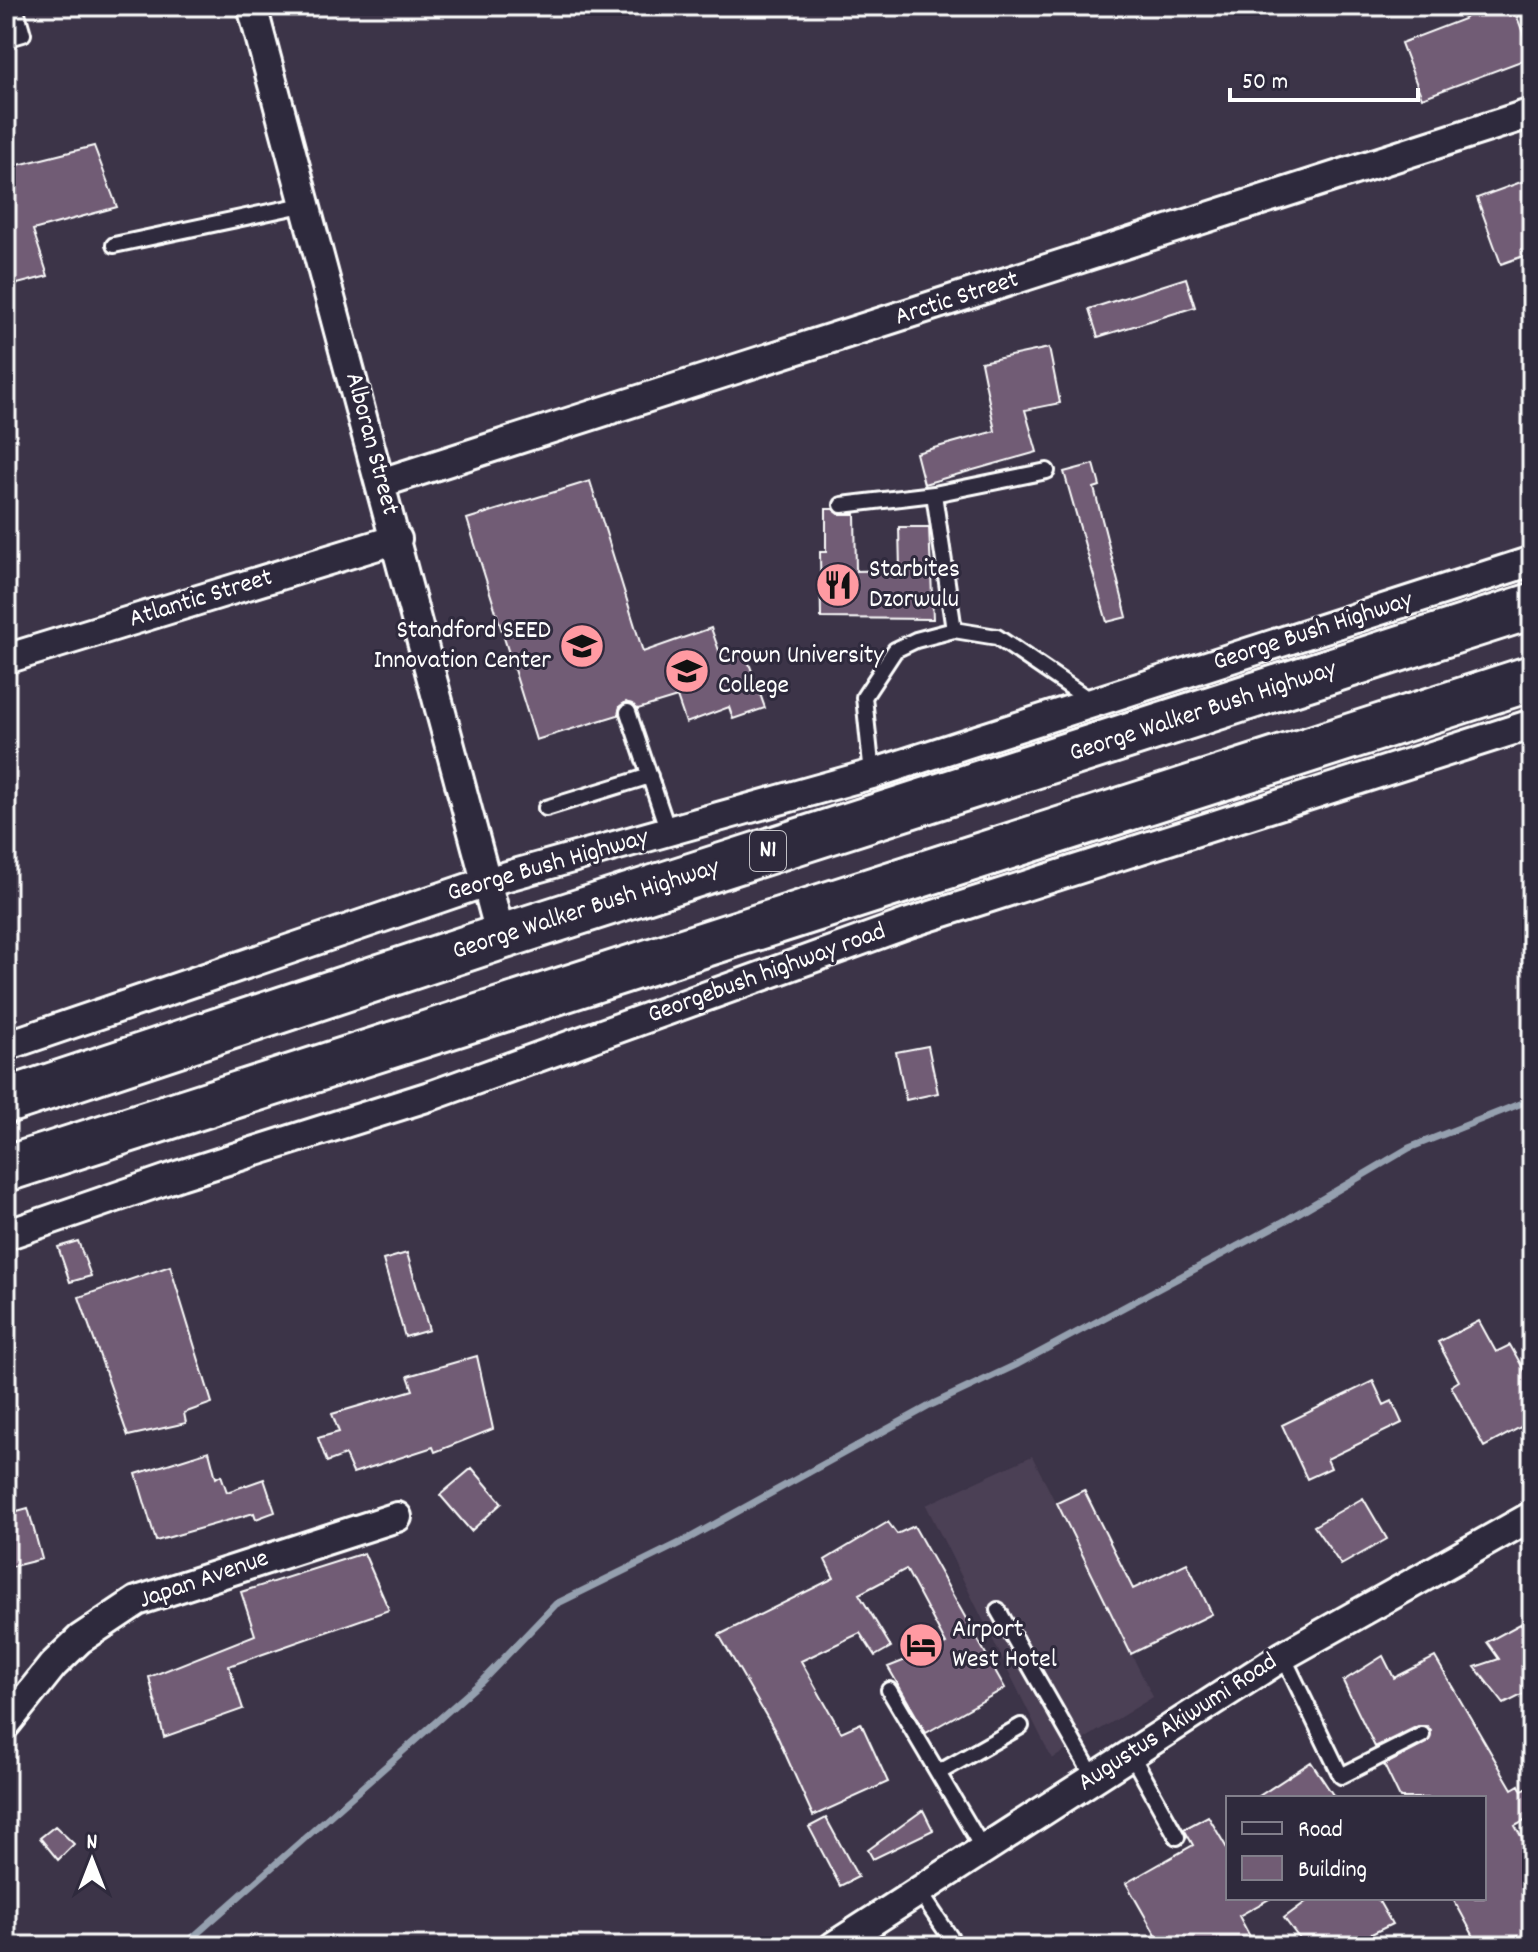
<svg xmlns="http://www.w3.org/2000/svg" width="1538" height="1952" font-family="Dekko,sans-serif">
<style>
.built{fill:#4c4055}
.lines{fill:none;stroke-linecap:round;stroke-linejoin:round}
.stream{stroke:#95a0af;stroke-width:7}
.building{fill:#715c74;stroke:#fff;stroke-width:2}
.service-casing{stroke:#fff;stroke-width:20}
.minor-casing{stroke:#fff;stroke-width:34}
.trunk-casing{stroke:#fff;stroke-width:50}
.service{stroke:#2f2a3d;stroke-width:14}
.minor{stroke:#2f2a3d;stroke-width:28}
.trunk{stroke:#2f2a3d;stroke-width:44}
.labels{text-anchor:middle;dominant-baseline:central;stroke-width:6;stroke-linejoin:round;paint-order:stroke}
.shield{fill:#2f2a3d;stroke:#c1bfc5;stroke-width:2}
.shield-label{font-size:24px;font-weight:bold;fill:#fff}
.street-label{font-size:26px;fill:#fff;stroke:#2f2a3d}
.poi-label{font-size:26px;fill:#fff;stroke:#2f2a3d;text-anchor:start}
</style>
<rect width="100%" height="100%" fill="#3c3448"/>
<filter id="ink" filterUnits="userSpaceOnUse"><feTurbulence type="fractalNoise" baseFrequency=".0125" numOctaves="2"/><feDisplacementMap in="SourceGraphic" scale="16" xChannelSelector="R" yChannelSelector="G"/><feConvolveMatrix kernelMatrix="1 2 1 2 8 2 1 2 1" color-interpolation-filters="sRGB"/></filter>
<g filter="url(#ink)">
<path class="built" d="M 1032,1456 L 1153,1697 L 1052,1759 L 926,1505 Z"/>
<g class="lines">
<path class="stream" d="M 183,1946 L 481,1682 L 556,1604 L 684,1541 L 933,1404 L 1018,1364 L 1288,1219 L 1409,1148 L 1532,1099"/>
</g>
<path class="building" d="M 1477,6 L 1513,6 L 1532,57 L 1422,98 L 1401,43 L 1464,19 Z
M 94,146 L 117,207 L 33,230 L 48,276 L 6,287 L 6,168 Z
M 1532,178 L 1532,253 L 1501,264 L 1477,198 Z
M 1186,278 L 1195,307 L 1098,337 L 1089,309 Z
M 1049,348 L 1060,403 L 1025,410 L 1037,452 L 924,484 L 916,453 L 995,431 L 981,362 Z
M 1094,464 L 1100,486 L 1094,488 L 1127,617 L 1107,622 L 1064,472 Z
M 590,481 L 643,652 L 711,628 L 722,659 L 745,652 L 765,708 L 733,719 L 729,707 L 686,723 L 677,697 L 638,709 L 626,702 L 620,706 L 618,715 L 536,740 L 467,519 Z
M 826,509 L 833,509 L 839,514 L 855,514 L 856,571 L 900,570 L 899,527 L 929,527 L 933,619 L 821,618 L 820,552 L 826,552 Z
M 928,1046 L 938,1093 L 906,1100 L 896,1052 Z
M 78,1241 L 91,1276 L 70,1282 L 58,1247 Z
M 407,1253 L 429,1330 L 405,1337 L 383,1260 Z
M 170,1266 L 212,1403 L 184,1413 L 186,1423 L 128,1436 L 79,1297 Z
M 1479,1321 L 1496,1352 L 1510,1345 L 1532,1384 L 1532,1421 L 1484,1447 L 1451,1386 L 1459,1381 L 1438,1342 Z
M 477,1356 L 493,1429 L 435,1452 L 433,1447 L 353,1473 L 345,1455 L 327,1462 L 318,1438 L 339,1432 L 332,1414 L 413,1390 L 408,1376 Z
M 1373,1381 L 1384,1405 L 1392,1401 L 1402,1423 L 1327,1459 L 1331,1468 L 1307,1479 L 1282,1425 Z
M 209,1451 L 216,1478 L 221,1475 L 227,1492 L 264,1479 L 275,1512 L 256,1519 L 254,1513 L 156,1541 L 136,1474 Z
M 472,1468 L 502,1503 L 471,1531 L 440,1495 Z
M 1084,1490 L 1133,1589 L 1187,1563 L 1212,1614 L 1131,1654 L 1057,1503 Z
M 1363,1498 L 1387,1539 L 1341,1565 L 1314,1526 Z
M 28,1508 L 42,1559 L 6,1568 L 6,1514 Z
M 888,1522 L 897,1534 L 914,1526 L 1005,1688 L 926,1733 L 888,1667 L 946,1644 L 906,1569 L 859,1594 L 891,1647 L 875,1656 L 860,1633 L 801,1661 L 841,1732 L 861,1723 L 888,1782 L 813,1816 L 775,1731 L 719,1635 L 834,1578 L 825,1560 Z
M 364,1553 L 389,1610 L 229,1666 L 243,1709 L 164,1737 L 149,1677 L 255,1635 L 241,1592 Z
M 1524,1622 L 1532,1641 L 1532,1690 L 1504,1704 L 1475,1667 L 1499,1659 L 1487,1642 Z
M 1383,1656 L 1394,1678 L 1435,1657 L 1512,1789 L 1519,1785 L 1522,1791 L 1532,1786 L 1532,1817 L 1515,1826 L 1532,1855 L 1532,1946 L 1524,1946 L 1518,1936 L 1500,1946 L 1479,1946 L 1453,1898 L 1484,1898 L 1484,1798 L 1400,1798 L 1384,1765 L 1427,1743 L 1431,1731 L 1427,1726 L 1418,1726 L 1375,1747 L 1343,1681 Z
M 1311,1762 L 1335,1798 L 1256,1798 Z
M 923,1810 L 933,1830 L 873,1859 L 868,1850 Z
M 1208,1816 L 1228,1850 L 1228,1898 L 1271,1898 L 1239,1916 L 1255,1946 L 1162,1946 L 1126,1883 L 1193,1845 L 1184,1829 Z
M 826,1818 L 858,1877 L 840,1886 L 809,1827 Z
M 55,1826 L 74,1844 L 58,1860 L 40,1838 Z
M 1311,1898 L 1377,1898 L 1392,1924 L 1347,1946 L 1305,1946 L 1284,1918 Z"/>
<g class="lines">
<g class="service-casing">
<path id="service" d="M 6,39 L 23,34 L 15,6
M 114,245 L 307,204
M 934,494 L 1047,471
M 842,505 L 934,494 L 954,630
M 628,712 L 668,831
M 872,774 L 864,697 L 895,650 L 916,640 L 954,630 L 997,637 L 1094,703
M 546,808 L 650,776
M 998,1610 L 1094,1778
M 1283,1656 L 1341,1776 L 1422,1735
M 889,1690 L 983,1849
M 1131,1754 L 1177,1837
M 938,1773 L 1021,1726
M 919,1891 L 956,1946"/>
</g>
<g class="minor-casing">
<path id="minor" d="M 252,6 L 501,937
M 381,483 L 1532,113
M 6,659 L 397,539
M 6,1046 L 486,882 L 872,774 L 1532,561
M 6,1235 L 180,1175 L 433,1095 L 909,923 L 1532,724
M 6,1724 L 53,1665 L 80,1639 L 137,1601 L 397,1517
M 834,1946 L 1283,1656 L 1532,1516"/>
</g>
<g class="trunk-casing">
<path id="trunk" d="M 6,1101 L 501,937 L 1532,606
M 6,1169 L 1532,678"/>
</g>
<use href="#service" class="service"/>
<use href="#minor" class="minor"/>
<use href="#trunk" class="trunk"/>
</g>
</g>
<defs>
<g id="restaurant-disc" transform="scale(2.3)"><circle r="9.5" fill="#ff9aa2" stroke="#2f2a3d"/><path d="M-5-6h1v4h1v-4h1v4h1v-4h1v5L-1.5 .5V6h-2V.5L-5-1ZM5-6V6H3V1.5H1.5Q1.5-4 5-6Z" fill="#111"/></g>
<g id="university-disc" transform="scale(2.3)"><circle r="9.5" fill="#ff9aa2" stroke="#2f2a3d"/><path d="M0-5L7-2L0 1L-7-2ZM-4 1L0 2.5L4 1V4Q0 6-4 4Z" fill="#111"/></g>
<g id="hotel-disc" transform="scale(2.3)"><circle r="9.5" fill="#ff9aa2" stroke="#2f2a3d"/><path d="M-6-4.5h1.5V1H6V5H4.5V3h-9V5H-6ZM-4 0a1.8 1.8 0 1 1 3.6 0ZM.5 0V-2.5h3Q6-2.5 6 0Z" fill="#111"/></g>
</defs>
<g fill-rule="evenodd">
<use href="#restaurant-disc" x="838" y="585"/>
<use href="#university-disc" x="582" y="646"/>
<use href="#university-disc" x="687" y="671"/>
<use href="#hotel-disc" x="921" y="1645"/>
</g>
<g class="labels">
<rect class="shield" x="750" y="831" width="36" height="40" rx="6"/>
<g class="shield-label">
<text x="768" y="851">N1</text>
</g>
<g class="street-label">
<text transform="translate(957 299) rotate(-18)">Arctic Street</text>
<text transform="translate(371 444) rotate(75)">Alboran Street</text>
<text transform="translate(201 599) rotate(-17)">Atlantic Street</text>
<text transform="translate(1313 632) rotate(-18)">George Bush Highway</text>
<text transform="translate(1203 712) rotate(-18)">George Walker Bush Highway</text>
<text transform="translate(548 866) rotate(-16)">George Bush Highway</text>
<text transform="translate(586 910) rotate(-18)">George Walker Bush Highway</text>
<text transform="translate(767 974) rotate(-20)">Georgebush highway road</text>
<text transform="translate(204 1580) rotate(-19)">Japan Avenue</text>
<text transform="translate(1178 1723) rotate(-33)">Augustus Akiwumi Road</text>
</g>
<g class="poi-label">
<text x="869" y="570">Starbites<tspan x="869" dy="30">Dzorwulu</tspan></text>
<text x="551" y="631" text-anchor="end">Standford SEED<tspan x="551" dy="30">Innovation Center</tspan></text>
<text x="718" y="656">Crown University<tspan x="718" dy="30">College</tspan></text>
<text x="952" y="1630">Airport<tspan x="952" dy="30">West Hotel</tspan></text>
</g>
</g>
<rect width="1538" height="1952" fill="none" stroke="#2f2a3d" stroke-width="32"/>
<rect x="16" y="16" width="1506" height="1920" fill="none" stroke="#fff" stroke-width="3" filter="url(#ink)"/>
<rect x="1226" y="1796" width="260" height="104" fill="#2f2a3d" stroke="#827f8b" stroke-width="2"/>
<rect x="1242" y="1822" width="40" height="12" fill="#2f2a3d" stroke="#827f8b" stroke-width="2"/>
<text x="1298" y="1836" font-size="24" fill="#ffffff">Road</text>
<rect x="1242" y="1856" width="40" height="24" fill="#715c74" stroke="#827f8b" stroke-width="2"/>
<text x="1298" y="1876" font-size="24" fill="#ffffff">Building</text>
<g transform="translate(92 1860)" stroke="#2f2a3d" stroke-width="6" paint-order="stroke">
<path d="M0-6L14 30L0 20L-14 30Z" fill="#ffffff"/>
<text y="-12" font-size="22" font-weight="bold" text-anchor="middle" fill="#ffffff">N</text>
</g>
<path d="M1230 88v12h188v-12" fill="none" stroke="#ffffff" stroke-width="4"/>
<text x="1242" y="88" font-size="24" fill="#ffffff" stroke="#2f2a3d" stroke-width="6" paint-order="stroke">50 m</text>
</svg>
